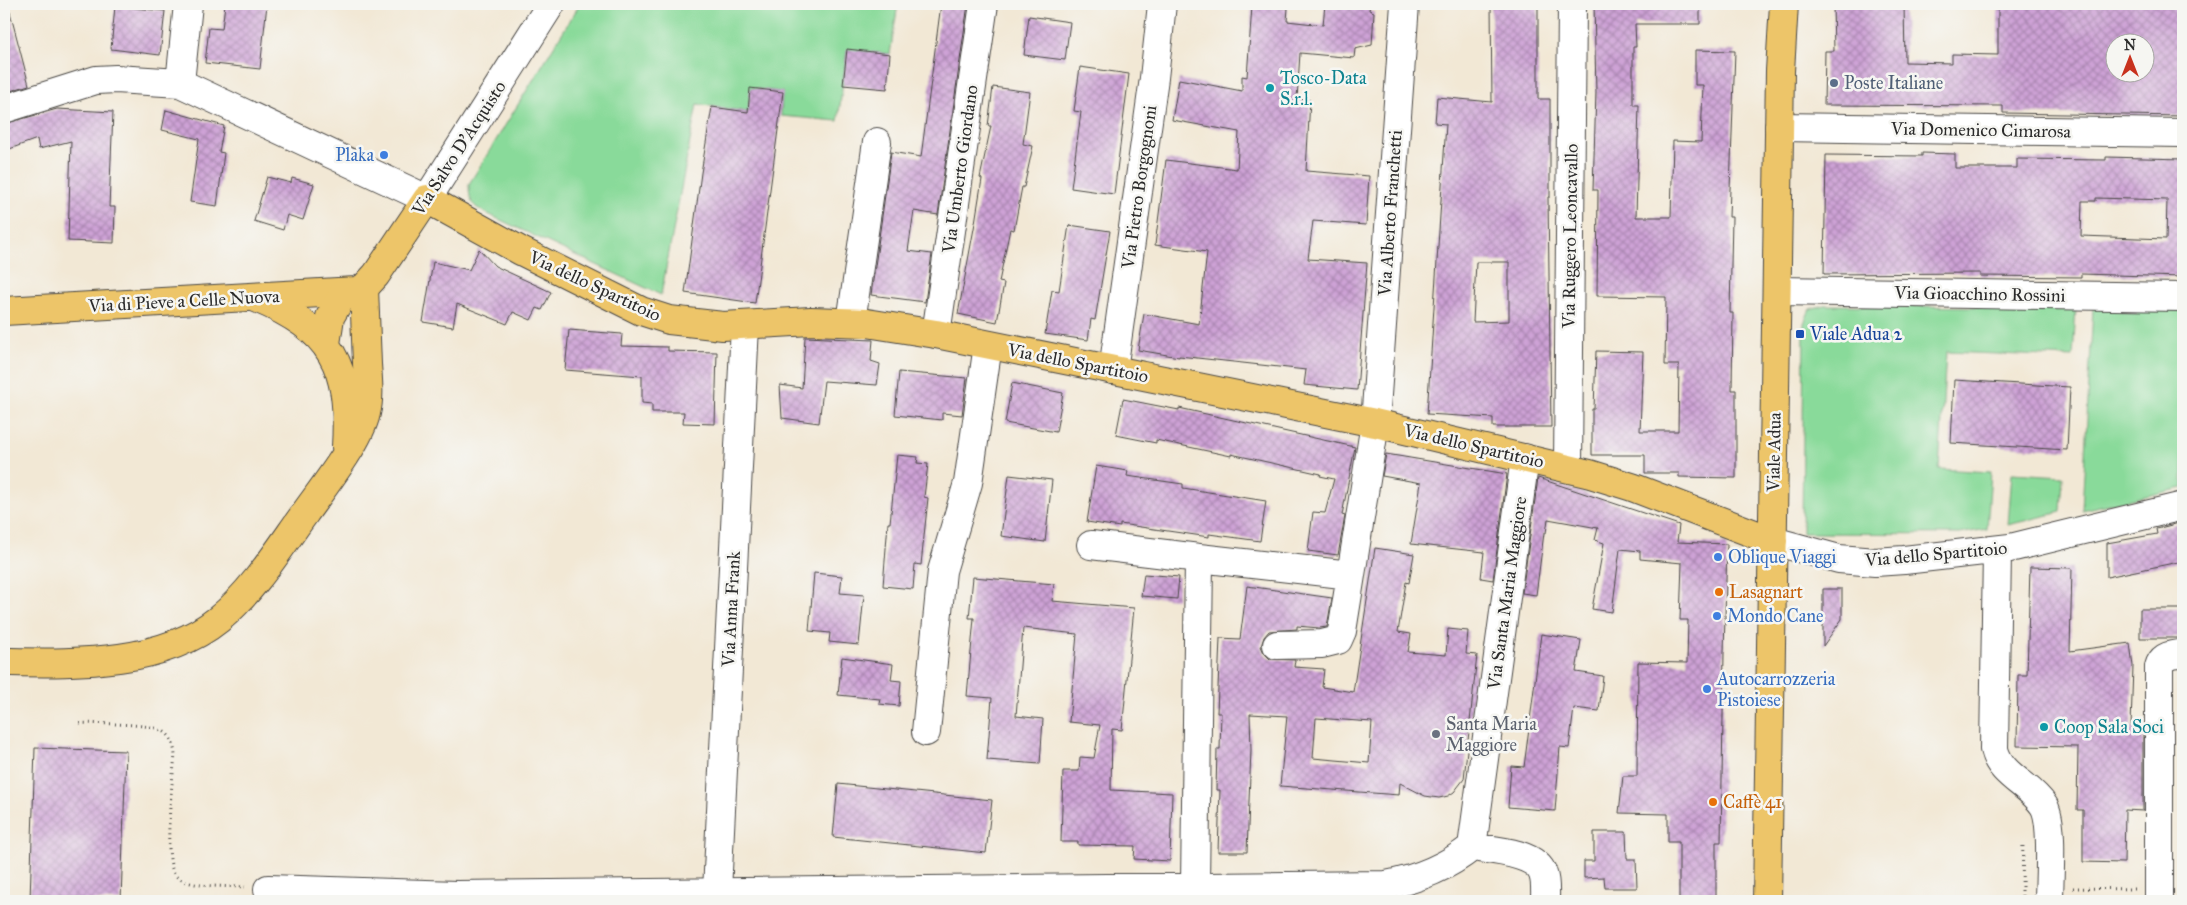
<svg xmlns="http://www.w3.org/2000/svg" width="2187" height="905" font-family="'IM FELL Great Primer',serif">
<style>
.green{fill:#89da9a;stroke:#5a8262}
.building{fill:url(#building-cross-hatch);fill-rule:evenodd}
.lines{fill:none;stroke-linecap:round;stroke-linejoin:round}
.minor-casing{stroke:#494744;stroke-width:30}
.major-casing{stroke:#494744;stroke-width:30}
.highway-casing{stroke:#494744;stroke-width:30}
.path{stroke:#494744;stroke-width:3;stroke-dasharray:1 4;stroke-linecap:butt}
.minor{stroke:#fff;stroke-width:28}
.major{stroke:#edc569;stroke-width:28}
.highway{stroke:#edc569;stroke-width:28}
.service-dot{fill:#5c6f8a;stroke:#f6f6f2;stroke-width:2}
.culture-dot{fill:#0f9aa8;stroke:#f6f6f2;stroke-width:2}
.shop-dot{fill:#3f7fe0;stroke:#f6f6f2;stroke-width:2}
.transit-dot{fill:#1a4fb4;stroke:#f6f6f2;stroke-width:2}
.food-dot{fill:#e8710a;stroke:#f6f6f2;stroke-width:2}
.worship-dot{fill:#6b7280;stroke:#f6f6f2;stroke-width:2}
.labels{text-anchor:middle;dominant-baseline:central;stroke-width:5;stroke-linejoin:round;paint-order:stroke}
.culture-label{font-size:18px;fill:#0d838f;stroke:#f6f6f2;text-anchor:start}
.service-label{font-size:18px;fill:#4e5e75;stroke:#f6f6f2;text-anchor:start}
.street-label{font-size:18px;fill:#2b2b2b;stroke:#f6f6f2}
.shop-label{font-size:18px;fill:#366cbe;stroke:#f6f6f2;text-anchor:start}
.transit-label{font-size:18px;fill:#164399;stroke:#f6f6f2;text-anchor:start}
.food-label{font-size:18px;fill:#c56008;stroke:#f6f6f2;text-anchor:start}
.worship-label{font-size:18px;fill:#5b616d;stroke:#f6f6f2;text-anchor:start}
</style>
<defs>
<pattern id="building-cross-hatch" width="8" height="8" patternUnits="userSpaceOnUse" patternTransform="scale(1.25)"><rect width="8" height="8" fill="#cea2d6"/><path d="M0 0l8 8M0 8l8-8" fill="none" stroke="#a784ae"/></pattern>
</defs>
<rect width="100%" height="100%" fill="#f6f6f2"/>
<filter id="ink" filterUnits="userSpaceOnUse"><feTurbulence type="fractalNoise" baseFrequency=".02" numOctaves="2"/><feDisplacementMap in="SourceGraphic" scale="10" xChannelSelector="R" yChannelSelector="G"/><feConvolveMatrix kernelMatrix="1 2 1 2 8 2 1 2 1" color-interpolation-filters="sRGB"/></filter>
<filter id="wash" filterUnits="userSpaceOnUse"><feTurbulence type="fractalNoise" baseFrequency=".0096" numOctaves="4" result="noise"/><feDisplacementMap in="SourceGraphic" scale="20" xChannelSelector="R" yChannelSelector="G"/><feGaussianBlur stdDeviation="1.12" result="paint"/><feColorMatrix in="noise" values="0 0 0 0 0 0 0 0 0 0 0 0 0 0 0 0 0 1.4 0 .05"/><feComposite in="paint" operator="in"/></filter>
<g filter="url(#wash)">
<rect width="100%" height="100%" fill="#f2e8d5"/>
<path class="green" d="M 580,4 L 898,4 L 890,54 L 847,50 L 838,121 L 781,116 L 782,92 L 751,88 L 748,112 L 697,104 L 661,295 L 494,217 C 475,207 469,207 469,184 Z
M 1824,305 L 2076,308 L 2073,357 L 1946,352 L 1939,469 L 1991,472 L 1987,529 L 1959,534 L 1802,533 L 1804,323 L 1810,309 Z
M 2093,308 L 2183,310 L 2183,488 L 2082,510 Z
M 2012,473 L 2063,476 L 2061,512 L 2008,525 Z"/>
<g id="blocks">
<path class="building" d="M 225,4 L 267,4 L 260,69 L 205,63 L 209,28 L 222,29 Z
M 941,4 L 968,4 L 938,215 L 914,211 L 908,251 L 932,254 L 925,302 L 871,295 L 891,152 L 921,157 Z
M 1325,4 L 1370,4 L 1369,10 L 1374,12 L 1372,45 L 1355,49 L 1354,58 L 1300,53 L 1297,99 L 1310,100 L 1306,171 L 1369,176 L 1366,225 L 1313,221 L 1308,259 L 1367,263 L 1357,390 L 1304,385 L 1306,370 L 1179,356 L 1179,357 L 1138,350 L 1144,314 L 1199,324 L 1207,252 L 1155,245 L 1166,160 L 1237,169 L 1239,132 L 1172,120 L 1179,79 L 1242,91 L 1242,76 L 1247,77 L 1252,6 L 1288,8 L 1287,21 L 1323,25 Z
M 1491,4 L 1538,4 L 1538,99 L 1550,99 L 1550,197 L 1548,197 L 1551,427 L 1493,427 L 1493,418 L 1427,414 L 1446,124 L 1435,123 L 1437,97 L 1492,102 ZM 1476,262 L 1509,262 L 1509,321 L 1473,322 Z
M 1594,4 L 1700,4 L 1700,24 L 1635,24 L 1636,47 L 1633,47 L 1633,105 L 1639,105 L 1636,217 L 1671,217 L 1673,141 L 1701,142 L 1703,85 L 1695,85 L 1695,50 L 1735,51 L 1729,217 L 1732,217 L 1730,313 L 1733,313 L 1732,390 L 1736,390 L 1736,478 L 1679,477 L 1679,473 L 1645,473 L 1645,455 L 1592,455 L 1592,409 L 1594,409 L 1596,351 L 1643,352 L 1640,431 L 1678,431 L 1679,365 L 1665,365 L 1666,297 L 1597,296 L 1598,190 L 1593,190 L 1596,92 Z
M 1833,4 L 1904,4 L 1905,62 L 1952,63 L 1952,54 L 1998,55 L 1998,4 L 2183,4 L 2183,116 L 2003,113 L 2003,106 L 1824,105 L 1825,51 L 1834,51 ZM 2114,42 L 2144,42 L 2144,72 L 2114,72 Z
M 115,6 L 165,11 L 160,55 L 111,49 Z
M 10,12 L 29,85 L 4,93 L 4,13 Z
M 1029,16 L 1070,22 L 1065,60 L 1024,55 Z
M 847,49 L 890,54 L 887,89 L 843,85 Z
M 1080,67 L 1129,74 L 1114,194 L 1071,188 L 1081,112 L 1074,111 Z
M 993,87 L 1030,92 L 1023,144 L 1033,146 L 1024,187 L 1022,187 L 1014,230 L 1010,229 L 999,282 L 1004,283 L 997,322 L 958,314 L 975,223 L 982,179 L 980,178 L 991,126 L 988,126 Z
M 750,88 L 783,92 L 755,303 L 685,293 L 701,173 L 712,107 L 748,112 Z
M 57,109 L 113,112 L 109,207 L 115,207 L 114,243 L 68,241 L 71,141 L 39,149 L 37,139 L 4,151 L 4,124 Z
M 166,110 L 224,126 L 219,152 L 224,153 L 217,206 L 190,202 L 199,139 L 162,130 Z
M 1922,153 L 1955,154 L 1955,168 L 2017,168 L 2017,159 L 2106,160 L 2106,157 L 2183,159 L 2183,277 L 2081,274 L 2081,277 L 1980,276 L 1980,273 L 1824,274 L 1826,155 L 1922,156 ZM 2096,198 L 2167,200 L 2166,239 L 2081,236 L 2082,201 L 2096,201 Z
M 267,177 L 291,183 L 292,178 L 314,184 L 303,220 L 287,215 L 283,230 L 254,221 Z
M 1069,225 L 1110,231 L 1095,320 L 1091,319 L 1088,340 L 1045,334 L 1052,290 L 1059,291 Z
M 479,249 L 495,266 L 551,292 L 542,310 L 537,308 L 531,320 L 513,312 L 507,324 L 457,304 L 453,327 L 423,322 L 433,262 L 469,270 Z
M 569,330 L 622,334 L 621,346 L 668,347 L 668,351 L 717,352 L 715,424 L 683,423 L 684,412 L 652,412 L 652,404 L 642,403 L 642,376 L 565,370 Z
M 805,337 L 873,340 L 871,361 L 880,364 L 877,385 L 824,381 L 819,423 L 782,418 L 780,385 L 802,388 Z
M 899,372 L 967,378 L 962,415 L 942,413 L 942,420 L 895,415 Z
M 1954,380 L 2070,387 L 2067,450 L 1951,443 Z
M 1012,383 L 1063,393 L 1056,432 L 1005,423 Z
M 1123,399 L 1179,410 L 1179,408 L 1355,447 L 1342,515 L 1345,516 L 1338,555 L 1308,551 L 1313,512 L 1325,513 L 1334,479 L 1320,476 L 1321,474 L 1231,454 L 1231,456 L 1156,440 L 1156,443 L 1116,435 Z
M 1386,454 L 1507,474 L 1493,580 L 1481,578 L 1484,552 L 1411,544 L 1421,483 L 1382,476 Z
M 897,455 L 918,457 L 917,463 L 928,464 L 924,497 L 928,498 L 921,565 L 915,564 L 913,589 L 883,586 L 888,523 L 890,523 Z
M 1096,466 L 1128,471 L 1127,476 L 1183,484 L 1183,488 L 1266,501 L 1260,541 L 1209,534 L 1209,537 L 1120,524 L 1120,527 L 1087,522 Z
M 1009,475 L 1052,480 L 1045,542 L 1001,536 Z
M 1538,478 L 1679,525 L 1677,542 L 1727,544 L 1724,652 L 1721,842 L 1716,842 L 1716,901 L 1679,901 L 1679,842 L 1668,842 L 1668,814 L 1619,813 L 1623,776 L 1637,776 L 1638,662 L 1687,663 L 1688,620 L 1680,620 L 1682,563 L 1640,559 L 1640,551 L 1620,549 L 1612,612 L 1592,609 L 1604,543 L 1595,540 L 1598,528 L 1548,519 L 1546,533 L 1544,533 L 1536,595 L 1522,593 Z
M 2183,522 L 2183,561 L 2107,577 L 2107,543 L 2157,534 L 2156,529 Z
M 1375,548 L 1414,554 L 1409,583 L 1406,582 L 1398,632 L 1411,634 L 1408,652 L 1446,655 L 1448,629 L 1468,631 L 1466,654 L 1477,655 L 1464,779 L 1454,792 L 1448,796 L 1439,798 L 1425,796 L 1400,783 L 1399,795 L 1280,786 L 1287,716 L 1250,714 L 1251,750 L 1247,852 L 1218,852 L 1220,790 L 1216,790 L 1217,749 L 1220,749 L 1221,713 L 1217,713 L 1220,638 L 1240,639 L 1247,586 L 1332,598 L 1327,627 L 1319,628 L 1297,626 L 1297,629 L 1269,631 L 1264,637 L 1261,646 L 1264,653 L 1270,659 L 1295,660 L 1294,667 L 1324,669 L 1322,687 L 1353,692 ZM 1316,718 L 1372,722 L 1369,763 L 1313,758 Z
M 2030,567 L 2072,568 L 2070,651 L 2130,643 L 2133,666 L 2131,726 L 2143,726 L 2143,811 L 2125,810 L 2124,863 L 2083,862 L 2083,810 L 2077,810 L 2078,747 L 2017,746 L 2018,675 L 2027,675 Z
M 814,573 L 842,576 L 840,593 L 864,595 L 859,645 L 829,642 L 830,633 L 809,631 Z
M 1144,574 L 1179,577 L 1177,599 L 1141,596 Z
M 973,577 L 1054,584 L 1052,601 L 1134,608 L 1122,730 L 1112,729 L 1111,790 L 1172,793 L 1170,861 L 1134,859 L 1135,846 L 1078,845 L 1078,842 L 1061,842 L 1063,771 L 1079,771 L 1080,757 L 1094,758 L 1100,725 L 1069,722 L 1077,634 L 1023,628 L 1016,716 L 1043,719 L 1040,764 L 987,760 L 992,698 L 967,696 L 974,618 L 969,618 Z
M 1823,589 L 1842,589 L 1842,619 L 1823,646 Z
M 2140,609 L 2183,609 L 2183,638 L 2140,638 Z
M 1541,634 L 1581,640 L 1576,672 L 1603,676 L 1599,711 L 1574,708 L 1569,748 L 1560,747 L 1555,811 L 1508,807 L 1511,766 L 1524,767 Z
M 842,657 L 893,664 L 891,680 L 901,681 L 899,706 L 879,704 L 880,699 L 838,695 Z
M 35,748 L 126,751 L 121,901 L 30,900 Z
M 838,784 L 992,800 L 986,853 L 833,837 Z
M 1594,832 L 1626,832 L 1627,859 L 1636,859 L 1637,888 L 1605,888 L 1604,877 L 1584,878 L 1584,861 L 1594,861 Z"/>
</g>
</g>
<g filter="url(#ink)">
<use href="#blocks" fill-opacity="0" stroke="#494744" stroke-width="1"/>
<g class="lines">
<g class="minor-casing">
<path id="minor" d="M 180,83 L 188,4
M 4,109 L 96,80 L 116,79 L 180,83 L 427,199 L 551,4
M 1779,127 L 2183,133
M 1777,291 L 2183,297
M 851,322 L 877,142
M 936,334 L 984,4
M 1113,370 L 1154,78 L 1162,4
M 1568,468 L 1572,4
M 1773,541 L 1839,559 L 1875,562 L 1904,560 L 2010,548 L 2183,506
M 1091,545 L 1199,558
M 1997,551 L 1994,749 C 2000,776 2030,784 2044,806 C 2054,824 2049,879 2049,901
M 1277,645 L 1322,644 L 1338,640 L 1342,631 L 1351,575
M 926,732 L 942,571 L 968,483 L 988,345
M 1472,847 L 1525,458
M 1195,886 L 1199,558 L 1351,575 L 1375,423 L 1405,4
M 268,889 L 457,895 L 1386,885 C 1418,879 1447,867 1472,847 C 1491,850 1536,852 1543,874 C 1546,882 1545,892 1545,901
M 717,891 L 745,326
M 2159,901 L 2159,667 C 2162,655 2173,654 2183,654"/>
</g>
<g class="major-casing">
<path id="major" d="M 4,311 L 356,291 L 364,288 L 376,275 L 427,199 L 521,251 L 641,311 L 669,320 L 723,326 L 811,321 L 867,323 L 936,334 L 1060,359 L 1375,423 L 1590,474 L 1632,487 L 1773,541
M 1767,901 L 1780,71 L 1784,4"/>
</g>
<g class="highway-casing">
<path id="highway" d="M 256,298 C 332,330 351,365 346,447
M 326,344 L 330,317 L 344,293
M 4,662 C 74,663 161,666 219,619 C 254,590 279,549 305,513 C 322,489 360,441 366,413 C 370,397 368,380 367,364 C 366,339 365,313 364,288"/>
</g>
<path class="path" d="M 80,723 C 99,724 149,723 163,731 C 172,736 174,746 175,755 C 173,777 161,865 177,877 C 190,888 227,886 245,887
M 2022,887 L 2023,843
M 2073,888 L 2135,889
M 2022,901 L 2022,887"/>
<use href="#minor" class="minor"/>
<use href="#major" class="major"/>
<use href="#highway" class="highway"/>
</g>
</g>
<circle class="service-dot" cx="1834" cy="83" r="5"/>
<g class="culture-dot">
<circle cx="1270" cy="88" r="5"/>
<circle cx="2044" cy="727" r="5"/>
</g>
<g class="shop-dot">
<circle cx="384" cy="155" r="5"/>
<circle cx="1718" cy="557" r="5"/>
<circle cx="1717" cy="616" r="5"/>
<circle cx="1707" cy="689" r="5"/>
</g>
<rect class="transit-dot" x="1795" y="329" width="10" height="10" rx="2.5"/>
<g class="food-dot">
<circle cx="1719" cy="592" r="5"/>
<circle cx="1713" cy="802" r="5"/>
</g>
<circle class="worship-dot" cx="1436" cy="734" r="5"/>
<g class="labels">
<g class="culture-label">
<text x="1280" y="78">Tosco-Data<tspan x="1280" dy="21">S.r.l.</tspan></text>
<text x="2054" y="727">Coop Sala Soci</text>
</g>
<g class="service-label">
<text x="1844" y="83">Poste Italiane</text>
</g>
<g class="street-label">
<text transform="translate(1981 130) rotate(1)">Via Domenico Cimarosa</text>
<text transform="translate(459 148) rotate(-57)">Via Salvo D'Acquisto</text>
<text transform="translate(960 169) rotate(-82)">Via Umberto Giordano</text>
<text transform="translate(1139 187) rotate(-82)">Via Pietro Borgognoni</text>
<text transform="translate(1390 213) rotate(-86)">Via Alberto Franchetti</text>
<text transform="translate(1570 236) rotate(-89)">Via Ruggero Leoncavallo</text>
<text transform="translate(595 286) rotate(25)">Via dello Spartitoio</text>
<text transform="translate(1980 294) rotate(1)">Via Gioacchino Rossini</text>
<text transform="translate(184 301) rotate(-3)">Via di Pieve a Celle Nuova</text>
<text transform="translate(1078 363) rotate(11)">Via dello Spartitoio</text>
<text transform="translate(1474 446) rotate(13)">Via dello Spartitoio</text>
<text transform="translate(1774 452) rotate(-89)">Viale Adua</text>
<text transform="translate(1936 554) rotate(-5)">Via dello Spartitoio</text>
<text transform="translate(1507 593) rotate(-82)">Via Santa Maria Maggiore</text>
<text transform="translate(731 609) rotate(-87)">Via Anna Frank</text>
</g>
<g class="shop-label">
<text x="374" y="155" text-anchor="end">Plaka</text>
<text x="1728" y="557">Oblique Viaggi</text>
<text x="1727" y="616">Mondo Cane</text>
<text x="1717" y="679">Autocarrozzeria<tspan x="1717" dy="21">Pistoiese</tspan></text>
</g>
<g class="transit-label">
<text x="1810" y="334">Viale Adua 2</text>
</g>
<g class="food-label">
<text x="1729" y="592">Lasagnart</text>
<text x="1723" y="802">Caffè 41</text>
</g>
<g class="worship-label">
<text x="1446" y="724">Santa Maria<tspan x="1446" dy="21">Maggiore</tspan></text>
</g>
</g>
<rect width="2187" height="905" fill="none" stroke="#f6f6f2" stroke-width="20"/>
<g transform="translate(2130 58)"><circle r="24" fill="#f6f6f2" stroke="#a5a5a2"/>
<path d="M0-4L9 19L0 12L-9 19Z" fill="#c8321e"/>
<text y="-8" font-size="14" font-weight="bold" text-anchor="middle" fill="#2b2b2b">N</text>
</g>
</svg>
